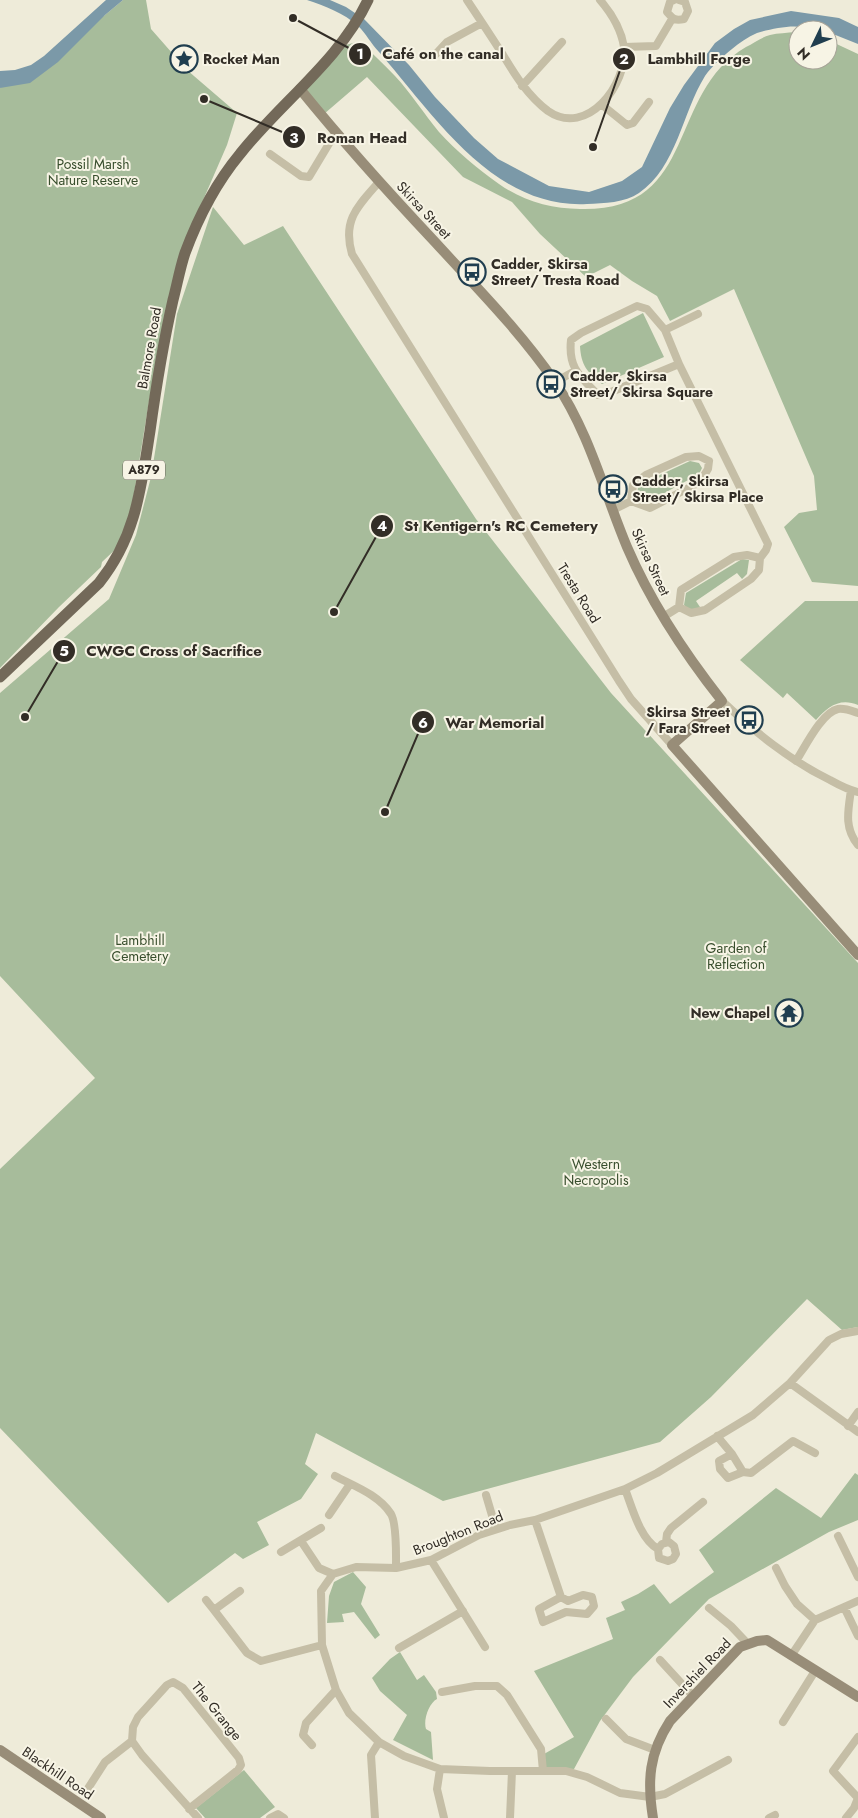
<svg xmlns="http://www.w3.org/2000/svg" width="858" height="1818" font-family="Jost,sans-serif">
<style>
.green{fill:#a7bc9b}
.water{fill:#7b99a8}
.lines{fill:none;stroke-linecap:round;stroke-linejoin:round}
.street{stroke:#c5bea6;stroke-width:8}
.secondary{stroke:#988d78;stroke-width:10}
.primary{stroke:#736959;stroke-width:11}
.labels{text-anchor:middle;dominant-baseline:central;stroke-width:4;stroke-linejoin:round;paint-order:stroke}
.shield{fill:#f7f4e5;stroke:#6d695f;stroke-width:1}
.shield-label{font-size:12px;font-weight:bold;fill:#322d26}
.poi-label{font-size:14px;font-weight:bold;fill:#322d26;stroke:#f7f4e5;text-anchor:start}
.park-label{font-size:14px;fill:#384e2d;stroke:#f7f4e5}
.street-label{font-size:14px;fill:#322d26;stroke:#f7f4e5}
.leader{fill:none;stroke:#322d26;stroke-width:2}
.callout-dot{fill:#322d26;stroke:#f7f4e5;stroke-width:2}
.mark-label{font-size:15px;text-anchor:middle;font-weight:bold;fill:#fff}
.callout-label{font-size:15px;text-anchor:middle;font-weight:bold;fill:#322d26;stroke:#f7f4e5;stroke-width:4;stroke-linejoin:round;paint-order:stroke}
</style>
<rect width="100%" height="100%" fill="#eeebd9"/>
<path class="green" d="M 123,0 L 146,0 L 151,29 L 187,70 L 237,113 L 227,145 L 184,244 L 149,401 L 132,506 L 120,545 L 102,562 L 101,567 L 59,607 L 0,668 L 0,88 L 105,15 Z
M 796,32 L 798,32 L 798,60 L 828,60 L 828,40 L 858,54 L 858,586 L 812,582 L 784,527 L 799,513 L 817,510 L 814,476 L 734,289 L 670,321 L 657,296 L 632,281 L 610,265 L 586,277 L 540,234 L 512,202 L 463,177 L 367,77 L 324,114 L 304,90 L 346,45 L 360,41 C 371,53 384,64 395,76 C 411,93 424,114 439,132 C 456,151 478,169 499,184 C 523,201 551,209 580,209 C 700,212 665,94 746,47 C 754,43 762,37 770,35 C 778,33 787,33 796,32 Z
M 213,207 L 244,245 L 283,226 L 476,519 L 611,693 L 858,963 L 858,1327 L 842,1330 L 807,1299 L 711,1397 L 660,1442 L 443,1501 L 316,1433 L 305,1464 L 318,1474 L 301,1499 L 257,1522 L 269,1545 L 243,1559 L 235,1553 L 168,1603 L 0,1428 L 0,1169 L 95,1078 L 0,976 L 0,693 L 109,599 L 136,535 L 151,477 L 177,314 Z
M 643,313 L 664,357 L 602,384 C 587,372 581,365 580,346 Z
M 690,461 L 699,463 L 702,468 L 699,474 L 650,501 L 637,500 L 638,485 Z
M 742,559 L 749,560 L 747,574 L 742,579 L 737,573 L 696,601 L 700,607 L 694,611 L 689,610 L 684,605 L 686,593 Z
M 805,601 L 858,601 L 858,705 C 840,697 827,707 816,720 L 787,693 L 783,698 L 740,660 Z
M 855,1473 L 858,1475 L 858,1520 L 829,1532 L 709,1599 L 633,1677 L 600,1721 L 574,1769 L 546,1768 L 544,1754 L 574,1737 L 534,1671 L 613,1639 L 606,1618 L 625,1610 L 621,1602 L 638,1594 L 654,1584 L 670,1604 L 714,1572 L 699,1550 L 776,1488 L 821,1518 Z
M 353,1572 L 366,1587 L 361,1604 L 380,1635 L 375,1639 L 354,1612 L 342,1614 L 344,1622 L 327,1623 L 329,1596 L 334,1582 Z
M 400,1652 L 417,1680 L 424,1675 L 436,1692 L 437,1699 C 429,1703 423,1720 426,1729 L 431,1732 L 433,1760 L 393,1740 L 407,1715 L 380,1691 L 372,1678 L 390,1659 Z
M 244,1770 L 275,1807 L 260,1818 L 205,1818 L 196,1808 Z"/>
<path class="water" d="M 106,0 L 123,0 L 105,15 L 58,62 L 30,83 L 0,88 L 0,71 L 15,70 L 31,65 L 44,56 Z
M 307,0 L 330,0 L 346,7 L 364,19 L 409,65 L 435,97 L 474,138 L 498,159 L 549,186 L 589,192 L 622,181 L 642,167 L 670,108 L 684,85 L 715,43 L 734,29 L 750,20 L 791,11 L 839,18 L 858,27 L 858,44 L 828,32 L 828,30 C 819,30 811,28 802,27 C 789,25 770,29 757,33 C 748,37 739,43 732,49 C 722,57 712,66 705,76 C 682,113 677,167 639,193 C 625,203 604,203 587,204 C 493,209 434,115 379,52 C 371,44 366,33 358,26 C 344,13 325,6 307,0 Z"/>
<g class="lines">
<path class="street" d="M 467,0 C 479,18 491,36 503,55 C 515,75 528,96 548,111 C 587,138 628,84 624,47 C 621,28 612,14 600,0
M 674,0 L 670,2 L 667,12 C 673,19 675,21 684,19 L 688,11 L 685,2 L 679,0
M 624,47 L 656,46 L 672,19
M 435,55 L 447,42 L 482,23
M 522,86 L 562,42
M 601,104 L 627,125 L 633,123 L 649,102
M 270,154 L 301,176 L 309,177 L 336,132
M 379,182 C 358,206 342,220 352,254 L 619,681 L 631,699 L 672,745
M 665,330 L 698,314
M 679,364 L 611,392 L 598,395 C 580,376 568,368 571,340 L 581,333 L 637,306 L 647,309 L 665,330 L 679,364 L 768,544 L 766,550 L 760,558 L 759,570 L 751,579 L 705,610 L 691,613 L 679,607
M 555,382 L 575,371
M 631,501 L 633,485 L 646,475 L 686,457 L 699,456 L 709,461
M 631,501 L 650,508 L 700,482 L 708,469 L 709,461
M 613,510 L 631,501
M 679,607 L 681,590 L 734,557 L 747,555 L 760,558
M 663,617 L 679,607
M 722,701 C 755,732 789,760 830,780 C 839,785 848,790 858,792
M 796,761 C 805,747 822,712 838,709 C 845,708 852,711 858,713
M 851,790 C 848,811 844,828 858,845
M 790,1383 L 858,1432
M 848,1426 L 858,1412
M 717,1436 L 732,1454 L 743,1472 L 751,1473 L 793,1441 L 815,1453
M 732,1454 L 719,1461 L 720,1469 L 728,1478 L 743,1472
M 335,1476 C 354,1486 379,1495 391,1514 C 397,1524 396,1556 396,1568
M 625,1489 C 632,1507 640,1539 658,1549 L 659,1558 L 668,1561 L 673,1559 L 676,1554 L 674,1546 L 669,1542 L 662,1544 L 658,1549
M 486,1495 L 496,1529
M 329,1515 L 350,1484
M 535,1520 L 561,1597 L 568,1601 L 583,1595 L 592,1597 L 594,1606 L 587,1614 L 566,1612 L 543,1622 L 539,1609 L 561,1597
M 838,1536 L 858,1577
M 301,1541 L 319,1568 L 333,1574
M 666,1542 L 667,1534 L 671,1528 L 703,1502
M 281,1552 L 321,1528
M 431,1560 L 485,1647
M 776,1568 L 785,1586 L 797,1604 L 815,1620
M 240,1591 L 214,1610 L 247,1653 L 261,1661 L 322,1645
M 206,1600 L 214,1610
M 844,1607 L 858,1636
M 709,1608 L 731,1626 L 747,1643
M 399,1648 L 463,1611
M 791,1656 L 815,1620 L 858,1601
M 660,1660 L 693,1696
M 442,1692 L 475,1686 L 497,1686 L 507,1695 L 541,1749 L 543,1771
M 606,1719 L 626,1739 L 655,1750
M 783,1722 L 815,1671
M 312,1745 L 303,1735 L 306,1723 L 336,1690
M 728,1760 L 665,1794 L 650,1797 L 620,1793 L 587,1777 L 566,1771 L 490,1771 L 440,1769 L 404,1756 L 379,1742 L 349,1713 L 336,1690 L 322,1645 L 321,1591 L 333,1574 L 356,1567 L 396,1568 L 431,1560 L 479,1535 L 510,1525 L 535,1520 L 625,1489 L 657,1473 L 753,1415 L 790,1383 L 829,1340 L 841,1334 L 858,1331
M 440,1769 L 437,1789 L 444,1818
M 87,1790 L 105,1762 L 132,1741
M 858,1798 L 833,1771 L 858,1737
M 189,1809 L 238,1770 L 241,1765 L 239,1758 L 183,1688 L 173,1682 L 167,1685 L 138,1717 L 133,1727 L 132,1741 L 142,1755 L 198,1818
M 270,1818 L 278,1814 L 284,1818
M 375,1818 L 371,1755 L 379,1742
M 510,1818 L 512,1771
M 769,1818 L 775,1815
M 846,1818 L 854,1808 L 858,1798"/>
<path class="secondary" d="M 300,89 C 343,142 388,192 435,242 C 476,287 520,331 555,382 C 589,432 604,492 627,547 C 651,603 685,654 722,701 L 672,745 L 858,955
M 0,1750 L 101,1818
M 653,1818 C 647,1781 649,1753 670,1721 L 740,1647 L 757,1641 L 767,1640 L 858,1697"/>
<path class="primary" d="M 0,677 L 99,583 C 136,537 141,488 150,431 C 156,387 163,344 173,300 C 177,285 180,268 185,253 C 198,218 216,183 240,154 C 280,103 340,60 368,0"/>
</g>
<defs>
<g id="sight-ring" transform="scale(1.4375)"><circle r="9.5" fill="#f7f4e5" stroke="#203e4f" stroke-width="1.5"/><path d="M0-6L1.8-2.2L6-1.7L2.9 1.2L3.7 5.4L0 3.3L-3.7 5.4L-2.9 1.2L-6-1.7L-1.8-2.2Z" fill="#203e4f"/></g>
<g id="bus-ring" transform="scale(1.4375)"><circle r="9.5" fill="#f7f4e5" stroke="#203e4f" stroke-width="1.5"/><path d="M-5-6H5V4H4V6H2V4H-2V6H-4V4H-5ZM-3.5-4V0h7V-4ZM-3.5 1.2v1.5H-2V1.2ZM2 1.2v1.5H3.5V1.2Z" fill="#203e4f"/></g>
<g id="temple-ring" transform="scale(1.4375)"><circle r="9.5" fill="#f7f4e5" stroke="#203e4f" stroke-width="1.5"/><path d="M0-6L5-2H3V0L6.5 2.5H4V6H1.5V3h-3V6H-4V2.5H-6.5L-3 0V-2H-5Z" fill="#203e4f"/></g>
</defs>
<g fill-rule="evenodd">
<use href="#sight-ring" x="184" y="59"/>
<use href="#bus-ring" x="472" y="272"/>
<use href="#bus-ring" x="551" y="384"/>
<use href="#bus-ring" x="613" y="489"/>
<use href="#bus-ring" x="749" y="720"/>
<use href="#temple-ring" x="789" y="1013"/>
</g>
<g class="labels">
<rect class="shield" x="123" y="460.5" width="42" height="19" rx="4"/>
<g class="shield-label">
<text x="144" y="470">A879</text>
</g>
<g class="poi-label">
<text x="203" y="59">Rocket Man</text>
<text x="491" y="264">Cadder, Skirsa<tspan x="491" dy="16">Street/ Tresta Road</tspan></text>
<text x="570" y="376">Cadder, Skirsa<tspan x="570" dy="16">Street/ Skirsa Square</tspan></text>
<text x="632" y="481">Cadder, Skirsa<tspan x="632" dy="16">Street/ Skirsa Place</tspan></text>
<text x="730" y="712" text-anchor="end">Skirsa Street<tspan x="730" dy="16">/ Fara Street</tspan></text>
<text x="770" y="1013" text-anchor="end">New Chapel</text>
</g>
<g class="park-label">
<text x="93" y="164">Possil Marsh<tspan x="93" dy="16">Nature Reserve</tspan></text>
<text x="140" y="940">Lambhill<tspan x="140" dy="16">Cemetery</tspan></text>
<text x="736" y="948">Garden of<tspan x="736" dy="16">Reflection</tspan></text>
<text x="596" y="1164">Western<tspan x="596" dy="16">Necropolis</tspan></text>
</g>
<g class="street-label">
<text transform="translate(424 210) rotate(47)">Skirsa Street</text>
<text transform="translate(149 348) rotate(-80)">Balmore Road</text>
<text transform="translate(651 562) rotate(65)">Skirsa Street</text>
<text transform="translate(579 593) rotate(58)">Tresta Road</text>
<text transform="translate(458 1533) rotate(-22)">Broughton Road</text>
<text transform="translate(697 1673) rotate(-46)">Invershiel Road</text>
<text transform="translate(217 1711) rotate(51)">The Grange</text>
<text transform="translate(58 1773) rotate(34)">Blackhill Road</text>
</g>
</g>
<path class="leader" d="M293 18L360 54M593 147L624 59M204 99L294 137M334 612L382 526M25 717L64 651M385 812L423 722"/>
<g class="callout-dot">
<circle cx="293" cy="18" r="5"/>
<circle cx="593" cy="147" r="5"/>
<circle cx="204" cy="99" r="5"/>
<circle cx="334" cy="612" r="5"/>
<circle cx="25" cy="717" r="5"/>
<circle cx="385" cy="812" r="5"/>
<circle cx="360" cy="54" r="12"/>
<circle cx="624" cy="59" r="12"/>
<circle cx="294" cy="137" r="12"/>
<circle cx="382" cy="526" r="12"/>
<circle cx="64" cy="651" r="12"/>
<circle cx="423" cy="722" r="12"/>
</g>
<g class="mark-label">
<text x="360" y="59">1</text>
<text x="624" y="64">2</text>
<text x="294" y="143">3</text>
<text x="382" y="531">4</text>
<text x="64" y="656">5</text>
<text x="423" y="728">6</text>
</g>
<g class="callout-label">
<text x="443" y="59">Café on the canal</text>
<text x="699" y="64">Lambhill Forge</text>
<text x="362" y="143">Roman Head</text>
<text x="501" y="531">St Kentigern's RC Cemetery</text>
<text x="174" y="656">CWGC Cross of Sacrifice</text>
<text x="495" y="728">War Memorial</text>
</g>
<g transform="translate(813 45) rotate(227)"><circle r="24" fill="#f7f4e5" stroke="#a8a499"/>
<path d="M0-4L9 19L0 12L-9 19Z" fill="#203e4f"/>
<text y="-8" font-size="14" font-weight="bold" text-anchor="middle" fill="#322d26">N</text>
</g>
</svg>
